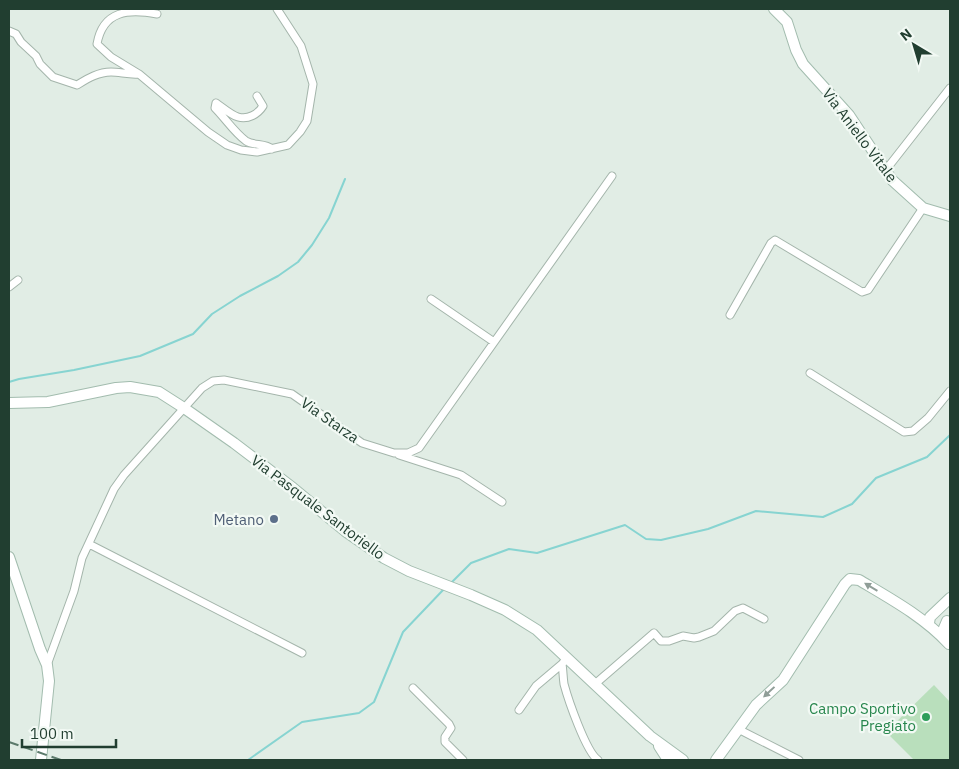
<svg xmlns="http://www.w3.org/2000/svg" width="959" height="769" font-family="'IBM Plex Sans',sans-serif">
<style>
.green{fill:#b9dfbc}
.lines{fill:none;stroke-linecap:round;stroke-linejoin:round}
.stream{stroke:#87d4d1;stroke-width:2}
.street-casing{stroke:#a4b5ab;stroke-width:9}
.secondary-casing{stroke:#a2bcae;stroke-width:12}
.street{stroke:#fff;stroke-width:7}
.secondary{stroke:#fff;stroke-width:10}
.rail{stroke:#5b7a6b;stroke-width:2;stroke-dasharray:10 5;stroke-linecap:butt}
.oneway{fill:#909e98}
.service-dot{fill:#5c6f8a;stroke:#f2f9f4;stroke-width:2}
.leisure-dot{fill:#2e9e5b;stroke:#f2f9f4;stroke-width:2}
.labels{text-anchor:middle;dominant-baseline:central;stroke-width:4.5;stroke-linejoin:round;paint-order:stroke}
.street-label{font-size:15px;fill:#213e30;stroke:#f2f9f4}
.service-label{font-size:15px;fill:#4e5e75;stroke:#f2f9f4;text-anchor:end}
.leisure-label{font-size:15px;fill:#27864d;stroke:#f2f9f4;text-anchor:end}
</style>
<rect width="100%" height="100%" fill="#e1ede5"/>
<path class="green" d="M 934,685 L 950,702 L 950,760 L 914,760 L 886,732 Z"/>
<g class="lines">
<path class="stream" d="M 9,382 L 19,379 L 74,370 L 140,356 L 193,334 L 212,314 L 240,296 L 278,276 L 298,262 L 312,245 L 329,218 L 345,179
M 451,583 L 471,563 L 509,549 L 537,553 L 625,525 L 646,539 L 661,540 L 708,529 L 756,511 L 823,517 L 852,504 L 876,478 L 927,457 L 950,435
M 248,760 L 302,722 L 359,713 L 374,702 L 403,632 L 444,589"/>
<g class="street-casing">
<path id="street" d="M 9,31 L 16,34 L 21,42 L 36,56 L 40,64 L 53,77 L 77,85 C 87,79 98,72 111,72 C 120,72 129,75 139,74 L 111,57 L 97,44 C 103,10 129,9 157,14
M 139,74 L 208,132 L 227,145 L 241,150 L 257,152 L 288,145 L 300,132 L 307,121 L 313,84 L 301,46 L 277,9
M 257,96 L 263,106 C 258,114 248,120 238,117 C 231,115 222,107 216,103 L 215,108 C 225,118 234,132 246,141 C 254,146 265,143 272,149
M 885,171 L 950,88
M 9,287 L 18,280
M 431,299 L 494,342
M 730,315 L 771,243 L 775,240 L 862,292 L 868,290 L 923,208
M 810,373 L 904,432 L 913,431 L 928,418 L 950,391
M 399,455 L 461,475 L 502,502
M 89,544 L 302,653
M 567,658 L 562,664 C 563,670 563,677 564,684 C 568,699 586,752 598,760
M 47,665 L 74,591 L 82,558 L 114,489 L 124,475 L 202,388 L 213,381 L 224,380 L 292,394 L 362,443 L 394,453 L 408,453 L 419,448 L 612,176
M 595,684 L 654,633 L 661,641 L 669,641 L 683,636 L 694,638 L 699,637 L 714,631 L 735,611 L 743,608 L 764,619
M 413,688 L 449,724 L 451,728 L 445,737 L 445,742 L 463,760
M 519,710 L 536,686 L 562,664
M 738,729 L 799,760"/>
</g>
<g class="secondary-casing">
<path id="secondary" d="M 774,9 L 787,22 L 796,50 L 803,64 L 849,115 L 892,180 L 923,208 L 950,216
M 9,403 L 48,402 L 116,388 L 130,387 L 159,392 L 184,408 L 234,443 L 293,488 L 345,531 L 384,558 L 409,571 L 471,595 L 505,610 L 537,630 L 650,736 L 683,760
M 9,557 L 40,649 L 47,665 L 49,681 L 41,760
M 947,621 L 944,628 L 948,641
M 929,623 L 930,617 L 950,598
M 659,746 L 668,760
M 716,760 L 756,705 L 783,680 L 845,584 L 850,579 L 859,580 C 891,599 924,617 949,644"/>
</g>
<use href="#street" class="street"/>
<use href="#secondary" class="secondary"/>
<path class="rail" d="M 9,742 L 61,760"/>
</g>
<defs><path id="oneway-solid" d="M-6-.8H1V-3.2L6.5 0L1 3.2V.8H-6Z" transform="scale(1.25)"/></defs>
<g class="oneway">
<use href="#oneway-solid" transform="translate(871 587) rotate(-149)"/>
<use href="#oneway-solid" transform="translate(769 692) rotate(137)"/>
</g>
<circle class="service-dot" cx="274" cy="519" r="5"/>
<circle class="leisure-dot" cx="926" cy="717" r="5"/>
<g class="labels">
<g class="street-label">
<text transform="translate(860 135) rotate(53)">Via Aniello Vitale</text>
<text transform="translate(330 420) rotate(35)">Via Starza</text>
<text transform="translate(318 507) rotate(37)">Via Pasquale Santoriello</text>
</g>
<g class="service-label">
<text x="264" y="519">Metano</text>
</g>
<g class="leisure-label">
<text x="916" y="708">Campo Sportivo<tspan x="916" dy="17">Pregiato</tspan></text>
</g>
</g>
<rect width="959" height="769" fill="none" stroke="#213e30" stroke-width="20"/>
<g transform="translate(914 45) rotate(322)" stroke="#f2f9f4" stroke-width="4" paint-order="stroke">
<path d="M0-4L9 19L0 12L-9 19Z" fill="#213e30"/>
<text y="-8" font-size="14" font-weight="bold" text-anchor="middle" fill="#213e30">N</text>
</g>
<path d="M22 739v8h94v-8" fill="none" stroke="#213e30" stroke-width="2.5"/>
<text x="30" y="739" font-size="15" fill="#213e30" stroke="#f2f9f4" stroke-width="4" paint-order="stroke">100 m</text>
</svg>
